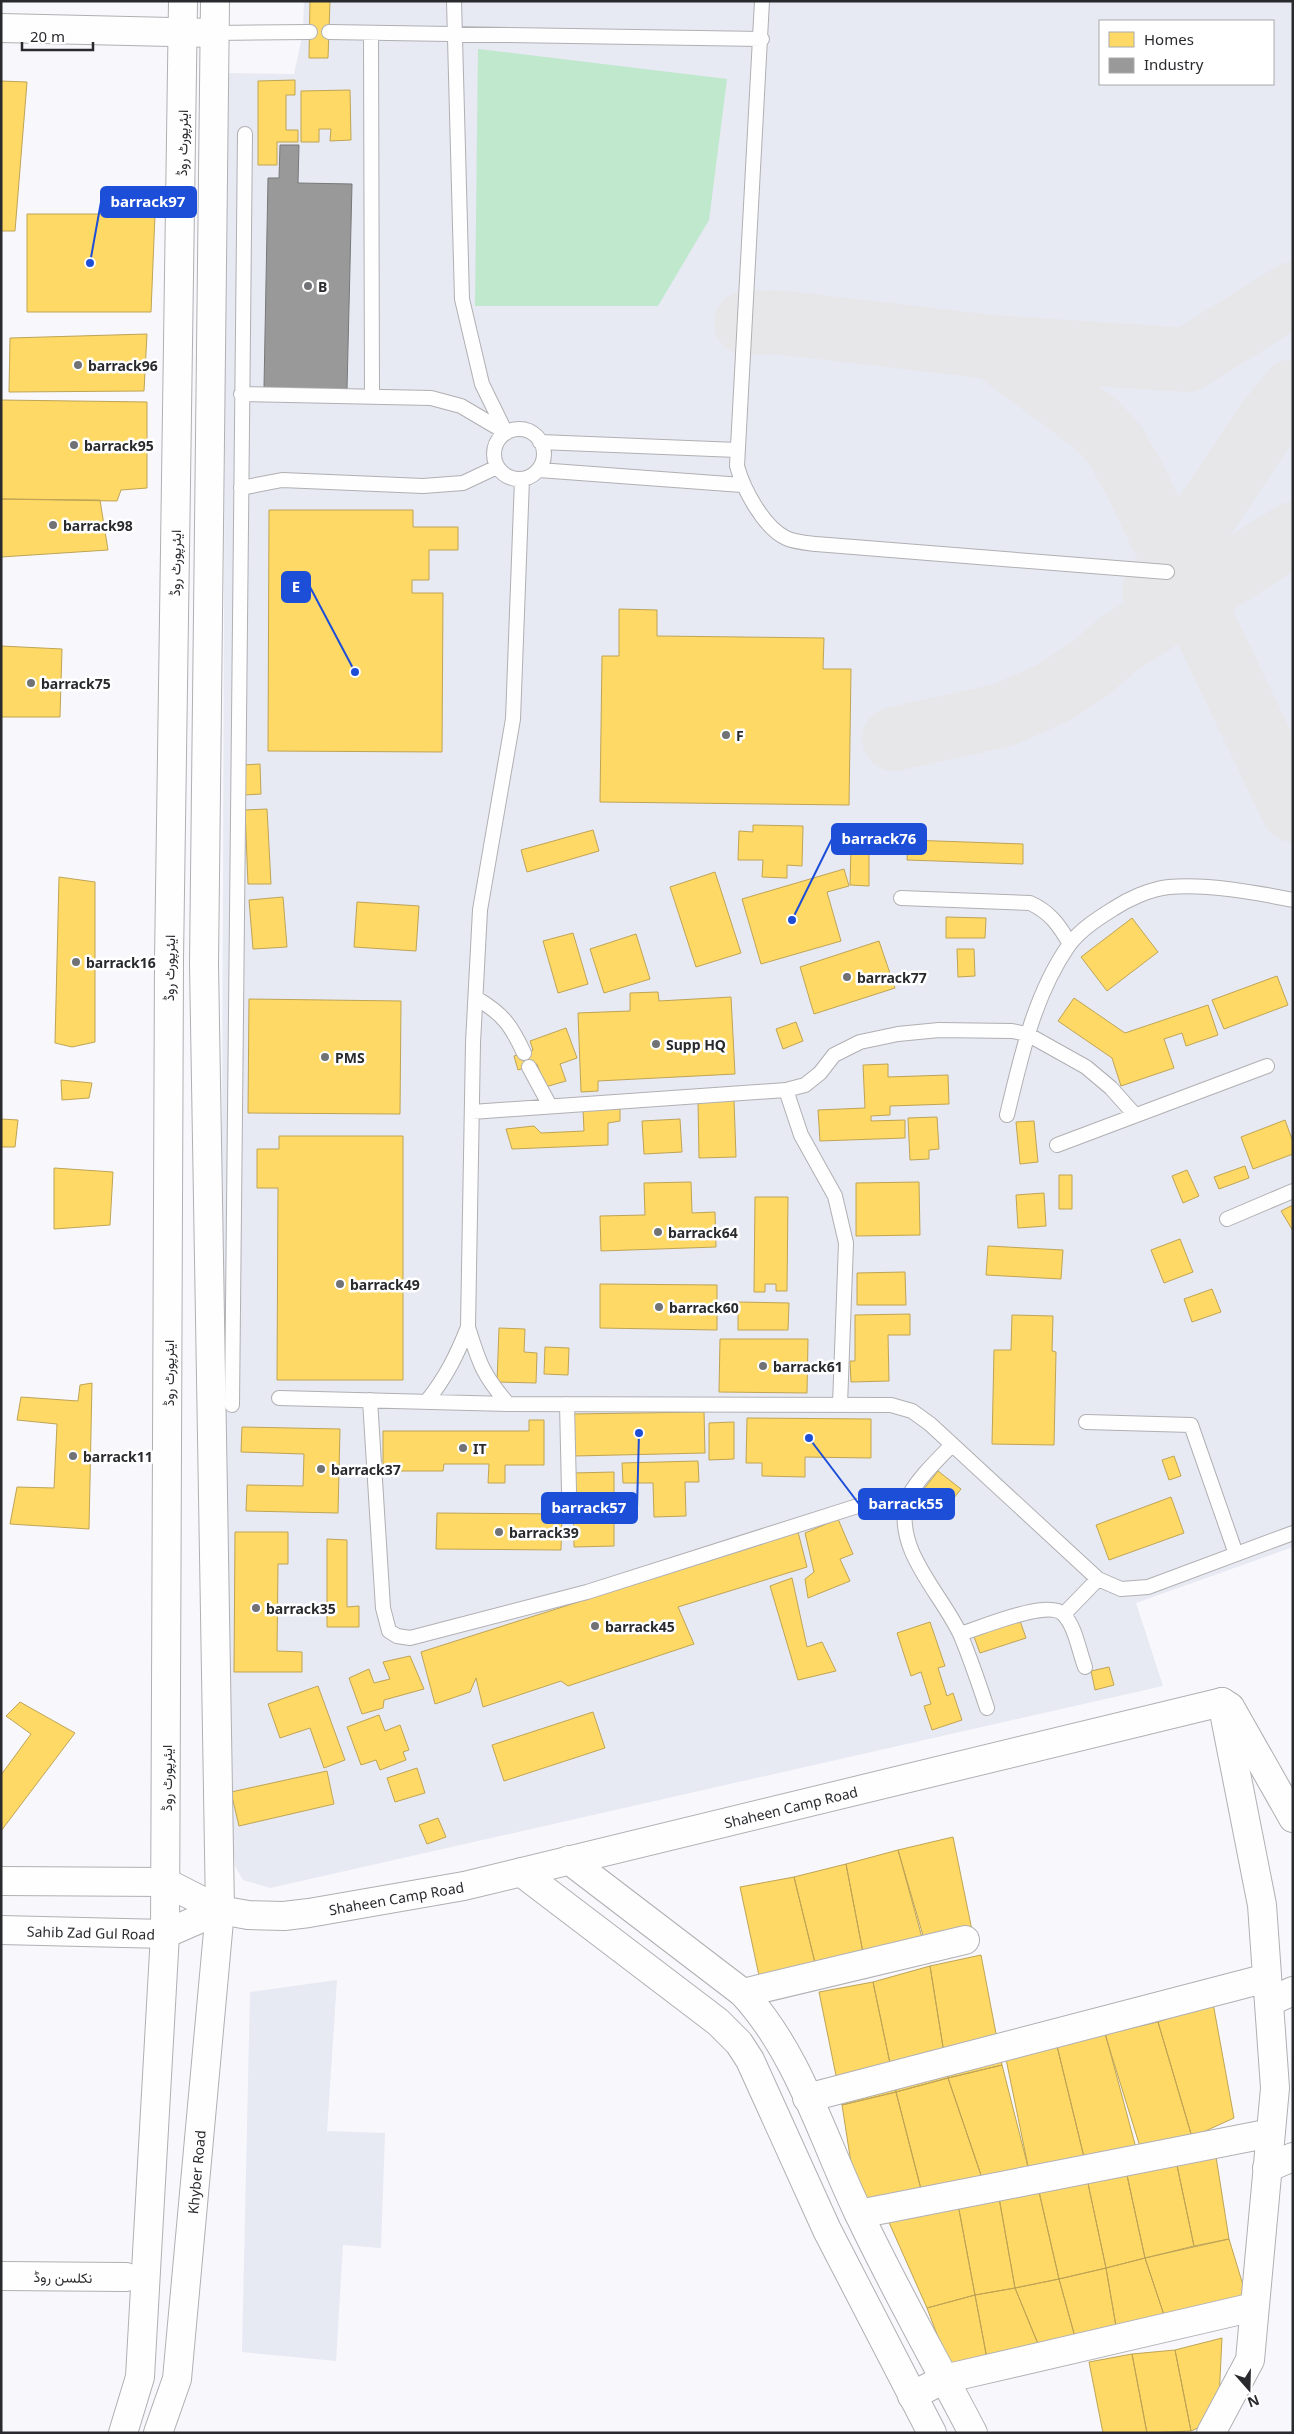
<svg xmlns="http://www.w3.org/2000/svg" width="1294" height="2434" font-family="'Noto Sans',Vazirmatn,sans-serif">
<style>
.built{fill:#e7e9f3;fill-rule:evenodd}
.grass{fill:#bfe8cd}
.homes{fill:#ffd966;stroke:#bfa455}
.industry{fill:#999;stroke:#777879}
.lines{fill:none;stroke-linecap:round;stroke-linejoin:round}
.taxiway{stroke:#e7e7ea;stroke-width:64}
.service-casing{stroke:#b0b0b3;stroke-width:16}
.minor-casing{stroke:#b0b0b3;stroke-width:30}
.tertiary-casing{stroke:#b0b0b3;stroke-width:30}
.primary-casing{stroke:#b0b0b3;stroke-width:30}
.service{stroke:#fefeff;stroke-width:14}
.minor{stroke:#fefeff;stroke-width:28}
.tertiary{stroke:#fefeff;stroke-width:28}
.primary{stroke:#fefeff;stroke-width:28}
.poi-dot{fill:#717275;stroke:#fff;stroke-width:2}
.labels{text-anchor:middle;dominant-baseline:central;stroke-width:5;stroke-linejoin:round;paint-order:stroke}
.street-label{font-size:14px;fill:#292a2d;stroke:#fff}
.poi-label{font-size:14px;font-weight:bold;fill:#292a2d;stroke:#fff;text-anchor:start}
.leader{fill:none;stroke:#1d4ed8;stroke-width:2}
.callout-dot{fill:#1d4ed8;stroke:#fff;stroke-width:2}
.callout{fill:#1d4ed8;stroke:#1d4ed8;stroke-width:2}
.callout-label{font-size:15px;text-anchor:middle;font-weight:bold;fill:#fff}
</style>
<rect width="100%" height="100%" fill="#f7f7fc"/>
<path class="built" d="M 304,1 L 1293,1 L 1293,1547 L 1136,1603 L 1163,1686 L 270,1888 L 243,1880 L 235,1866 L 220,1676 L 226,73 L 294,74 L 303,32 ZM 1100,21 L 1273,21 L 1273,84 L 1100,84 Z
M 337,1980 L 327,2131 L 385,2133 L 381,2248 L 343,2245 L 336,2361 L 242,2352 L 250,1992 Z"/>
<path class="grass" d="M 478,49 L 727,79 L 709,220 L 658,306 L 475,306 Z"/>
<path class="homes" d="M 310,1 L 330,1 L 328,58 L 309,58 Z
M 295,80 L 295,95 L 286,95 L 286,130 L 298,130 L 298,142 L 277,142 L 277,165 L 258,165 L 258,81 Z
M 1,81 L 27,82 L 15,231 L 1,231 Z
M 350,90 L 351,140 L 330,141 L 331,129 L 319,129 L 319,142 L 301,142 L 301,91 Z
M 27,214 L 155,214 L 151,312 L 27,312 Z
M 147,334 L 144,391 L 9,392 L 10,338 Z
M 1,400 L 147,402 L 147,488 L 121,490 L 117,501 L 1,499 Z
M 1,499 L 100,500 L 108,550 L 1,557 Z
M 269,510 L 413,510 L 413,527 L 458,527 L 458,550 L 429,550 L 429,580 L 412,580 L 412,593 L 443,593 L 442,752 L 268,751 Z
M 619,609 L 657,610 L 657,636 L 824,638 L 823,669 L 851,669 L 849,805 L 600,802 L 602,656 L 619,656 Z
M 1,646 L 62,649 L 60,717 L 1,717 Z
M 260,764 L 261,794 L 244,795 L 243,765 Z
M 267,809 L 271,884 L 248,884 L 245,810 Z
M 753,825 L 803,826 L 802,866 L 787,865 L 787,878 L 762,877 L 763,860 L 738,860 L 739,831 L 753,832 Z
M 593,830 L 599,851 L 527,872 L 521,850 Z
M 908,840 L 1023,844 L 1023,864 L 907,860 Z
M 869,847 L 869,886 L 850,885 L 851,848 Z
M 844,869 L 849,886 L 827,892 L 841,941 L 761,964 L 742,899 Z
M 715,872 L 741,953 L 696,967 L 670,887 Z
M 59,877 L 95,882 L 95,1042 L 72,1047 L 55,1043 Z
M 283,897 L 287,947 L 253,949 L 249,900 Z
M 357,902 L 419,906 L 416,951 L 354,947 Z
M 946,917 L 986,918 L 985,938 L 946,938 Z
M 1132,918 L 1158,952 L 1107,991 L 1081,957 Z
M 573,933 L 588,984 L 558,993 L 543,941 Z
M 636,934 L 650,979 L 604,993 L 590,949 Z
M 879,941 L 895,988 L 814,1014 L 800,967 Z
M 957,949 L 974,949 L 975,976 L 958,977 Z
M 1277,976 L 1288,1005 L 1224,1029 L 1212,1000 Z
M 658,992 L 659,1001 L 731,997 L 735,1074 L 598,1081 L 598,1091 L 581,1092 L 578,1013 L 630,1011 L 630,993 Z
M 1074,998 L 1125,1033 L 1208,1005 L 1218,1035 L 1186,1046 L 1182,1033 L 1164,1039 L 1174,1068 L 1121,1086 L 1112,1058 L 1058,1021 Z
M 249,999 L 401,1001 L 400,1114 L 248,1113 Z
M 796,1022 L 803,1041 L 783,1049 L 776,1029 Z
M 566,1028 L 577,1058 L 560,1064 L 566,1081 L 545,1087 L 537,1064 L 518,1070 L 514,1056 L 533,1050 L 530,1041 Z
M 888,1064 L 888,1077 L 948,1075 L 949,1104 L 890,1106 L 890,1115 L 871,1116 L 871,1121 L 905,1120 L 905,1138 L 820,1141 L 818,1110 L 865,1108 L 863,1065 Z
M 61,1080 L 92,1083 L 89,1098 L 62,1100 Z
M 734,1100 L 736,1157 L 699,1158 L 698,1101 Z
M 583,1109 L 620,1109 L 620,1121 L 608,1123 L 608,1145 L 512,1149 L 506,1129 L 534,1126 L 541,1133 L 584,1131 Z
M 937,1117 L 939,1149 L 929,1150 L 929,1159 L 910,1160 L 908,1118 Z
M 1,1119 L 18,1120 L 15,1147 L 1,1147 Z
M 680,1119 L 682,1152 L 644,1154 L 642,1121 Z
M 1285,1120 L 1293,1142 L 1293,1154 L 1253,1169 L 1241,1137 Z
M 1034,1121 L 1038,1162 L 1020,1164 L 1016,1122 Z
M 279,1136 L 403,1136 L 403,1380 L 277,1380 L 278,1188 L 257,1188 L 257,1149 L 279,1149 Z
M 1245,1166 L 1249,1178 L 1219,1189 L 1214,1177 Z
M 54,1168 L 113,1172 L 110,1225 L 54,1229 Z
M 1187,1170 L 1199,1196 L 1183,1203 L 1172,1176 Z
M 1059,1175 L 1072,1175 L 1072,1209 L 1059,1209 Z
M 691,1182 L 692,1213 L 715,1212 L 716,1247 L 601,1251 L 600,1216 L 645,1215 L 644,1183 Z
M 919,1182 L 920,1235 L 856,1236 L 856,1183 Z
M 1044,1193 L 1046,1226 L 1018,1228 L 1016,1195 Z
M 755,1197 L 788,1197 L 787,1291 L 776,1291 L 776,1284 L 765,1284 L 765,1292 L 754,1292 Z
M 1293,1205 L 1293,1231 L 1281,1211 Z
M 1180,1239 L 1193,1272 L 1164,1283 L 1151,1250 Z
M 988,1246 L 1063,1250 L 1061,1279 L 986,1275 Z
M 905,1272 L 906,1305 L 857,1305 L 857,1273 Z
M 600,1284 L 717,1285 L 717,1330 L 600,1328 Z
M 1212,1289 L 1221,1312 L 1192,1322 L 1184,1299 Z
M 738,1302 L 789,1303 L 788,1330 L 738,1330 Z
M 910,1314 L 910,1335 L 888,1335 L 889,1381 L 851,1382 L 850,1361 L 855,1361 L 855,1315 Z
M 1012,1315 L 1053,1316 L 1052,1351 L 1056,1352 L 1054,1445 L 992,1444 L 994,1350 L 1011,1350 Z
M 499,1328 L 525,1329 L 524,1352 L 537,1353 L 536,1383 L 497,1382 Z
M 720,1339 L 808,1339 L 807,1393 L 719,1392 Z
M 545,1347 L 569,1348 L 568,1375 L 544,1374 Z
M 92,1383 L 89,1529 L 10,1524 L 17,1487 L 54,1488 L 57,1424 L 17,1420 L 21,1397 L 78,1401 L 80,1385 Z
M 704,1412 L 705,1453 L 574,1456 L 573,1414 Z
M 747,1418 L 871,1419 L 871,1458 L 805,1457 L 805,1477 L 762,1476 L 762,1463 L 746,1463 Z
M 529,1420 L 544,1420 L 544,1465 L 505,1465 L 505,1483 L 488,1483 L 489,1464 L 444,1464 L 443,1471 L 383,1471 L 383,1431 L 529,1431 Z
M 734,1422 L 734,1459 L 709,1460 L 709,1423 Z
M 242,1427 L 340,1429 L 338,1513 L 246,1511 L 247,1485 L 303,1486 L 304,1454 L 241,1452 Z
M 1174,1456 L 1181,1476 L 1169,1480 L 1162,1460 Z
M 698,1461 L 699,1482 L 685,1482 L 686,1516 L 654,1517 L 653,1483 L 623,1483 L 622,1463 Z
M 938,1471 L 961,1489 L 939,1517 L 916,1499 Z
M 614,1472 L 614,1546 L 574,1547 L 573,1473 Z
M 1171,1497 L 1184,1533 L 1109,1560 L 1096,1525 Z
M 437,1513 L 562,1514 L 561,1550 L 436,1549 Z
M 838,1519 L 853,1554 L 840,1559 L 850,1581 L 808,1598 L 805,1579 L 814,1572 L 805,1533 Z
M 235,1532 L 288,1532 L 288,1564 L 278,1564 L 277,1651 L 302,1652 L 302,1672 L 234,1672 Z
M 798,1532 L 807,1567 L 678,1607 L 694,1644 L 568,1686 L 561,1681 L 483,1707 L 476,1678 L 470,1692 L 435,1704 L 421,1652 Z
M 327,1539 L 347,1540 L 347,1607 L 359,1606 L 359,1627 L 327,1627 Z
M 792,1578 L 807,1647 L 822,1642 L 836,1671 L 798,1680 L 770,1586 Z
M 1019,1618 L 1026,1638 L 980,1653 L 973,1634 Z
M 930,1622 L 945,1666 L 938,1668 L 947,1696 L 953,1693 L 962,1720 L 932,1730 L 924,1706 L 931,1704 L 921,1672 L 911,1676 L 897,1633 Z
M 410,1656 L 424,1689 L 384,1700 L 383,1708 L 362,1714 L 349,1678 L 369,1669 L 374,1683 L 390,1679 L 383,1662 Z
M 1109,1667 L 1114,1685 L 1095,1690 L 1091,1671 Z
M 318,1686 L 345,1760 L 324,1768 L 310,1728 L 280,1738 L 268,1704 Z
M 20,1702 L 75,1733 L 1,1831 L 1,1775 L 31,1734 L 6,1716 Z
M 593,1712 L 605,1748 L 504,1781 L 492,1745 Z
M 379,1715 L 385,1731 L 400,1725 L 409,1750 L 403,1752 L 406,1760 L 380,1770 L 376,1760 L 361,1765 L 347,1727 Z
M 417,1768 L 425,1793 L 395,1802 L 387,1778 Z
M 327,1771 L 334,1804 L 239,1826 L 231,1792 Z
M 438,1818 L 446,1837 L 427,1844 L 419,1825 Z
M 953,1837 L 974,1940 L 927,1949 L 898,1850 Z
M 898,1850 L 924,1945 L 864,1958 L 846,1864 Z
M 846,1864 L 864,1958 L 817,1971 L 794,1877 Z
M 794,1877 L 817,1971 L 761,1985 L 740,1887 Z
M 981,1955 L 1002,2065 L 948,2078 L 930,1966 Z
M 930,1966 L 948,2078 L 896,2092 L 873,1982 Z
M 873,1982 L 896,2092 L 842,2105 L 819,1992 Z
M 1213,2003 L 1234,2118 L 1192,2137 L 1158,2022 Z
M 1158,2022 L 1192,2137 L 1141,2150 L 1105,2034 Z
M 1104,2029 L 1136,2148 L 1084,2157 L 1057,2046 Z
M 1057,2046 L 1084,2157 L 1029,2171 L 1006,2059 Z
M 1002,2065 L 1029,2171 L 982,2178 L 948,2078 Z
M 948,2078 L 982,2178 L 921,2189 L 896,2092 Z
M 896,2092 L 924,2201 L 859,2214 L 842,2105 Z
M 1214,2144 L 1229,2239 L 1194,2246 L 1175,2156 Z
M 1175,2156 L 1194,2246 L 1145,2258 L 1125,2166 Z
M 1125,2166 L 1145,2258 L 1106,2268 L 1086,2174 Z
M 1086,2174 L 1106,2268 L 1059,2279 L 1037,2183 Z
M 1037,2183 L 1059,2279 L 1015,2288 L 998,2192 Z
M 998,2192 L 1015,2288 L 975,2295 L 957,2199 Z
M 957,2199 L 975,2295 L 927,2308 L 887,2218 Z
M 1229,2239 L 1250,2308 L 1168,2327 L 1145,2258 Z
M 1145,2258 L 1168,2327 L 1118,2338 L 1106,2268 Z
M 1106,2268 L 1118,2338 L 1078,2348 L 1059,2279 Z
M 1059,2279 L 1078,2348 L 1043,2356 L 1015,2288 Z
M 1015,2288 L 1043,2356 L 988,2364 L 975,2295 Z
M 975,2295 L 988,2364 L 953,2377 L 927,2308 Z
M 1222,2338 L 1218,2419 L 1191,2431 L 1175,2350 Z
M 1175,2350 L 1191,2431 L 1147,2433 L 1132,2354 Z
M 1132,2354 L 1147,2433 L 1103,2433 L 1089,2362 Z"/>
<path class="industry" d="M 280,145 L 299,145 L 298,183 L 352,184 L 347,389 L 264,387 L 268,178 L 279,178 Z"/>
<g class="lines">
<path class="taxiway" d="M 746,323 L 776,322 L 992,347 L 1096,424 L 1115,445 L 1135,480 L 1293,810
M 992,347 L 1187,360 L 1293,294
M 1154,592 L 1267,423 L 1293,391
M 894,739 L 1003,715 L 1053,693 L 1092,667 L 1120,643 L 1293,534"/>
<g class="service-casing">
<path id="service" d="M 454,1 L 462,299 L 482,384 L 506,433
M 762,1 L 737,466 C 743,488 763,527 786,538 C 794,542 807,543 816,544 L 1167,572
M 329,32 L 762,39
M 214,33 L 310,32
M 371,33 L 372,397
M 241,394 L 431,398 L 461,406 L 505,432
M494 454a25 25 0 1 1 50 0a25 25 0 1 1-50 0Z
M 540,442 L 737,450
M 539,470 L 742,485
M 241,488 L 282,480 L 423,486 L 463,483 L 497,467
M 901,898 L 1030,903 C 1050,912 1059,925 1070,944
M 476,998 C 503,1014 511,1025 524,1053
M 529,1067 L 550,1106
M 786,1090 L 801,1135 L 835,1196 L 846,1243 L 840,1405
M 472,1112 L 786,1090 L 805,1085 L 820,1073 L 834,1055 L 860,1042 L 898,1034 L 939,1030 L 1012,1031 L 1027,1034 L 1086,1067 L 1111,1088 L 1135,1115
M 1007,1115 C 1021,1057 1034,995 1069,945 C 1080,930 1097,919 1113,909 C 1128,899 1150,889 1169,887 C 1209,884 1253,892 1293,900
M 1057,1145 L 1267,1066
M 1227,1219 L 1293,1191
M 279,1398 L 508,1404 L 891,1405 L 912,1411 L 930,1424 L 1098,1579 L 1121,1589 L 1148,1587 L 1293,1533
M 370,1400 L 383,1608 L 389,1631 L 397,1636 L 410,1638 L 587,1592 L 864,1504 L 889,1499 L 907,1500
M 427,1401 C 446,1377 457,1355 468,1327
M 508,1404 C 483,1375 479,1363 468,1327 L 473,1043 L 480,910 L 513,719 L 522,479
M 567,1404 L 569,1491
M 232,1405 L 245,134
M 1086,1422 L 1191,1425 L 1236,1554
M 952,1445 C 939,1458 912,1484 907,1501 C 893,1550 943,1595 961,1636 C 971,1660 979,1684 987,1708
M 1064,1614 L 1098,1579
M 960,1634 C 981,1628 1047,1599 1063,1614 C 1075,1625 1079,1651 1085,1667"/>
</g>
<g class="minor-casing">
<path id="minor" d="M 743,1993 L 965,1940
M 1269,2002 L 1293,1991
M 807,2098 L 1267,1978
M 1267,2168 L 1293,2157
M 859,2214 L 1271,2133
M 1,2276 L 126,2277
M 912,2396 L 944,2379 L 1254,2307
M 1211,2433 L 1250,2360 L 1275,2088 L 1262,1905 L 1222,1702"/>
</g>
<g class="tertiary-casing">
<g id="tertiary">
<path d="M 1,28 L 214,33"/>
<path d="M 569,1860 L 743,1993 C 800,2055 823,2140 859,2214 C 894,2288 935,2360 973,2433"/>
<path d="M 521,1872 L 718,2022 L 739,2043 L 750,2060 L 827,2230 L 932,2433"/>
<path id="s1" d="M 1,1881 L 165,1882 L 220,1910 L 248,1915 L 284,1916 L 309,1913 L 464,1886 L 1222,1702 L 1230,1707 L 1293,1818"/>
<path id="s2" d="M 1,1930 L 165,1934 L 220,1910"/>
</g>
</g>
<g class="primary-casing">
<g id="primary">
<path d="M 123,2433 L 140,2377 L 165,1934 L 169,960 L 183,1"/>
<path id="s3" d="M 158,2433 L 177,2379 L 220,1910 L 204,964 L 215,1"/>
</g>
</g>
<use href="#service" class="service"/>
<use href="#minor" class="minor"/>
<use href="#tertiary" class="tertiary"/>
<use href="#primary" class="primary"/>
</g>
<g class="poi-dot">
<circle cx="308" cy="286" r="5"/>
<circle cx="78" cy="365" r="5"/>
<circle cx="74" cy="445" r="5"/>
<circle cx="53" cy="525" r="5"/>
<circle cx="31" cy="683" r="5"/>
<circle cx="726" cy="735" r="5"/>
<circle cx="76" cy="962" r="5"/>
<circle cx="847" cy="977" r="5"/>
<circle cx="656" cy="1044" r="5"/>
<circle cx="325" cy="1057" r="5"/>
<circle cx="658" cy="1232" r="5"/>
<circle cx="340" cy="1284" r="5"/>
<circle cx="659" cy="1307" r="5"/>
<circle cx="763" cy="1366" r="5"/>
<circle cx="463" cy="1448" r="5"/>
<circle cx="73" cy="1456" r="5"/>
<circle cx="321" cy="1469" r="5"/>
<circle cx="499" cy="1532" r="5"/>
<circle cx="256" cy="1608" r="5"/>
<circle cx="595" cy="1626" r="5"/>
</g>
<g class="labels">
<g class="street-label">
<text transform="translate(182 143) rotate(-89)">ایئرپورٹ روڈ</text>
<text transform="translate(175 563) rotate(-89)">ایئرپورٹ روڈ</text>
<text transform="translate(169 968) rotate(-89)">ایئرپورٹ روڈ</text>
<text transform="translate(168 1373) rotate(-90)">ایئرپورٹ روڈ</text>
<text transform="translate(166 1778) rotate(-90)">ایئرپورٹ روڈ</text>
<text stroke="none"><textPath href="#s1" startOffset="809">Shaheen Camp Road</textPath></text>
<text stroke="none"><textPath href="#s1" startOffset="404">Shaheen Camp Road</textPath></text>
<text stroke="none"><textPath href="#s2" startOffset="90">Sahib Zad Gul Road</textPath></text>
<text stroke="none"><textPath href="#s3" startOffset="265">Khyber Road</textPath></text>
<text transform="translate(63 2277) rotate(1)">نکلسن روڈ</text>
</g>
<g class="poi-label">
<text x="318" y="286">B</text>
<text x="88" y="365">barrack96</text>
<text x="84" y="445">barrack95</text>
<text x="63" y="525">barrack98</text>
<text x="41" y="683">barrack75</text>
<text x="736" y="735">F</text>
<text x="86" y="962">barrack16</text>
<text x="857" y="977">barrack77</text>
<text x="666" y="1044">Supp HQ</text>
<text x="335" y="1057">PMS</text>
<text x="668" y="1232">barrack64</text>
<text x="350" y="1284">barrack49</text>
<text x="669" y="1307">barrack60</text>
<text x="773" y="1366">barrack61</text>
<text x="473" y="1448">IT</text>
<text x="83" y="1456">barrack11</text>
<text x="331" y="1469">barrack37</text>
<text x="509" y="1532">barrack39</text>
<text x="266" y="1608">barrack35</text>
<text x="605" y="1626">barrack45</text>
</g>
</g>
<path class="leader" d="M90 263L101 202M355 672L310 587M792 920L832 839M809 1438L859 1504M639 1433L637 1508"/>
<g class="callout-dot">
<circle cx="90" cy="263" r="5"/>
<circle cx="355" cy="672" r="5"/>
<circle cx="792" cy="920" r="5"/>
<circle cx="809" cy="1438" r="5"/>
<circle cx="639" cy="1433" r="5"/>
</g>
<g class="callout">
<rect x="101" y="187" width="95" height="30" rx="5"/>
<rect x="282" y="572" width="28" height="30" rx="5"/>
<rect x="832" y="824" width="94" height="30" rx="5"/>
<rect x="859" y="1489" width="95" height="30" rx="5"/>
<rect x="542" y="1493" width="95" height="30" rx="5"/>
</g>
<g class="callout-label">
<text x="148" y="207">barrack97</text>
<text x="296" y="592">E</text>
<text x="879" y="844">barrack76</text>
<text x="906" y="1509">barrack55</text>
<text x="589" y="1513">barrack57</text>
</g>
<rect width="1294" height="2434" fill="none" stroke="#292a2d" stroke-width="5"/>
<rect x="1099" y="20" width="175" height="65" fill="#ffffff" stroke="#a9aaab"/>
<rect x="1109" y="32" width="25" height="15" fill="#ffd966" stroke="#a9aaab"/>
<text x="1144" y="45" font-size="15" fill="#292a2d">Homes</text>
<rect x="1109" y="58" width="25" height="15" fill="#999999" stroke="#a9aaab"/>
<text x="1144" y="70" font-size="15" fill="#292a2d">Industry</text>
<g transform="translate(1249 2389) rotate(160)" stroke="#ffffff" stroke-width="4" paint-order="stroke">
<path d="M0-4L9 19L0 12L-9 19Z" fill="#292a2d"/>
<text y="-8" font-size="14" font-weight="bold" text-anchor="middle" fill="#292a2d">N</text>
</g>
<path d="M22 42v8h71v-8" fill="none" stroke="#292a2d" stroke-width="2.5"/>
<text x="30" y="42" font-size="15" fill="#292a2d" stroke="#ffffff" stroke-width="4" paint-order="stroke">20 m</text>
</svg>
